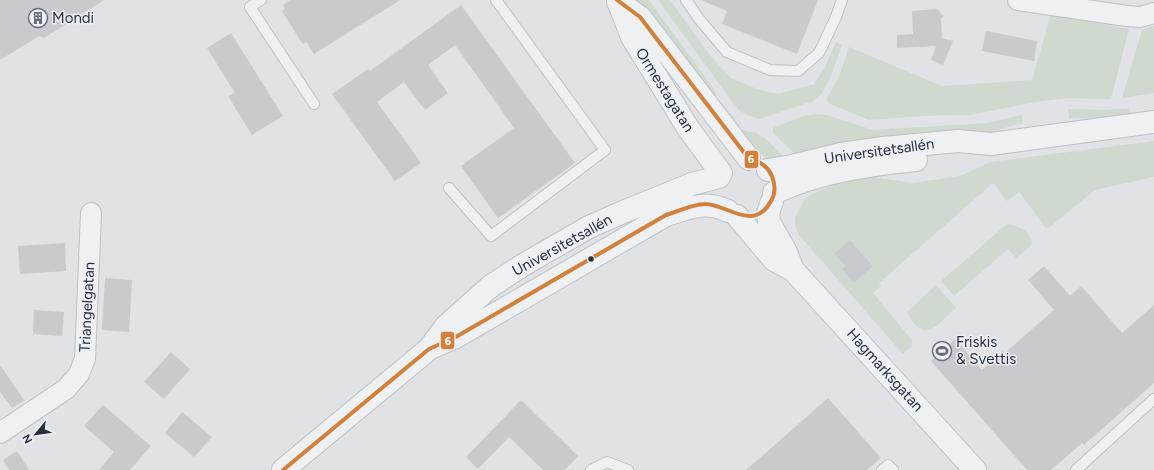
<svg xmlns="http://www.w3.org/2000/svg" width="1154" height="470" font-family="Figtree,sans-serif">
<style>
.green{fill:#d0d9d0;fill-rule:evenodd}
.building{fill:#c8cace}
.lines{fill:none;stroke-linecap:round;stroke-linejoin:round}
.service-casing{stroke:#bec0c4;stroke-width:12}
.minor-casing{stroke:#bec0c4;stroke-width:22}
.tertiary-casing{stroke:#bec0c4;stroke-width:24}
.service{stroke:#eff0f2;stroke-width:10}
.minor{stroke:#eff0f2;stroke-width:20}
.tertiary{stroke:#eff0f2;stroke-width:22}
.bus-1-casing{stroke:#edf0f5;stroke-width:7}
.bus-1{stroke:#d3813a;stroke-width:4}
.bus-dot{fill:#272f3f;stroke:#edf0f5;stroke-width:1.5}
.labels{text-anchor:middle;dominant-baseline:central;stroke-width:3;stroke-linejoin:round;paint-order:stroke}
.poi-label{font-size:15px;fill:#272f3f;stroke:#edf0f5;text-anchor:start}
.street-label{font-size:15px;fill:#272f3f;stroke:#edf0f5}
.line-badge{stroke:#edf0f5;stroke-width:1.5}
.badge-label{font-size:11px;text-anchor:middle;font-weight:bold;fill:#fff}
</style>
<rect width="100%" height="100%" fill="#e0e2e6"/>
<path class="green" d="M 635,0 L 649,0 L 716,92 L 716,97 L 712,101 Z
M 658,0 L 670,0 L 712,58 L 731,78 L 757,89 L 779,94 L 814,84 L 824,69 L 836,42 L 842,45 L 829,81 L 822,93 L 813,101 L 760,119 L 749,116 L 740,111 L 731,100 Z
M 1051,14 L 1129,29 L 1111,99 L 1068,98 L 1035,102 L 970,115 L 922,116 L 869,120 L 828,103 L 827,98 L 838,79 L 849,47 L 942,86 L 1032,80 Z
M 1154,26 L 1154,93 L 1122,98 L 1142,30 Z
M 721,107 C 732,112 736,120 741,130 L 756,133 L 766,139 L 785,158 L 777,164 L 757,152 Z
M 1129,108 L 1132,116 L 1104,119 L 1069,118 L 1068,109 L 1105,110 Z
M 816,114 L 827,115 L 873,130 L 987,123 L 1022,115 L 1023,124 L 1017,124 L 990,133 L 795,154 L 773,133 L 773,128 L 803,116 Z
M 1154,141 L 1154,177 L 1095,190 L 1050,227 L 1046,228 L 1019,192 L 1007,201 L 993,183 L 879,283 L 881,286 L 873,293 L 912,340 L 912,346 L 903,354 L 799,235 L 795,226 L 795,218 L 804,200 L 810,195 L 835,184 L 873,177 L 913,183 L 960,176 L 991,162 ZM 850,240 L 873,266 L 854,283 L 842,269 L 845,266 L 834,254 Z
M 1007,224 C 1020,226 1027,229 1032,242 L 1031,246 L 1016,258 L 1008,249 L 954,296 L 941,281 Z
M 936,285 L 956,308 C 936,325 925,346 907,312 Z"/>
<path class="building" d="M 0,0 L 104,0 L 44,38 L 39,36 L 0,60 Z
M 290,0 L 400,0 L 314,54 L 306,42 L 303,44 L 300,40 L 282,11 L 285,9 L 283,5 Z
M 701,0 L 818,0 L 797,54 L 722,24 L 727,11 Z
M 461,5 L 575,163 L 498,218 L 461,166 L 514,128 L 455,45 L 428,65 L 448,93 L 425,110 L 404,82 L 377,102 L 421,163 L 395,181 L 332,94 L 368,69 L 370,71 Z
M 937,9 L 944,16 L 941,19 L 942,38 L 953,41 L 943,65 L 931,60 L 936,46 L 897,48 L 897,35 L 913,34 L 912,11 Z
M 986,31 L 1037,41 L 1034,61 L 982,51 Z
M 231,33 L 283,116 L 252,135 L 228,96 L 235,93 L 207,48 Z
M 850,240 L 873,266 L 854,283 L 842,269 L 845,266 L 834,254 Z
M 65,243 L 66,271 L 20,274 L 18,246 Z
M 1044,266 L 1070,296 L 1081,286 L 1122,333 L 1154,305 L 1154,383 L 1084,445 L 1082,443 L 1051,470 L 1027,470 L 931,361 L 955,339 L 982,370 L 1003,351 L 1005,353 L 1054,310 L 1028,280 Z
M 105,278 L 132,280 L 129,332 L 102,330 Z
M 34,310 L 64,312 L 62,336 L 33,334 Z
M 171,352 L 190,369 L 164,399 L 144,382 Z
M 0,365 L 24,400 L 12,408 L 0,392 Z
M 828,398 L 881,458 L 867,470 L 746,470 Z
M 521,400 L 578,456 L 565,470 L 543,470 L 509,437 L 478,469 L 466,457 Z
M 103,405 L 151,446 L 130,470 L 99,470 L 114,452 L 84,426 Z
M 182,412 L 212,437 L 194,457 L 165,433 Z
M 17,451 L 29,470 L 9,470 L 3,460 Z"/>
<g class="lines">
<g class="service-casing">
<path id="service" d="M 261,0 L 250,7 L 314,104
M 686,0 L 699,19 L 727,52 L 770,70 L 798,71 L 819,53 L 836,17 L 842,0
M 449,188 L 491,236 L 605,150 L 496,0
M 591,470 L 607,462 L 628,470
M 882,470 L 888,465 L 893,470
M 1076,470 L 1154,399"/>
</g>
<g class="minor-casing">
<path id="minor" d="M 1018,0 L 1127,16 L 1140,17 L 1154,13
M 0,433 L 66,389 L 79,374 L 85,359 L 91,213"/>
</g>
<g class="tertiary-casing">
<path id="tertiary" d="M 618,1 L 632,37 L 688,128 L 721,173
M 618,2 L 640,17 L 749,159
M 768,170 L 792,166 L 841,154 L 883,148 L 958,141 L 991,144 L 1154,122
M 774,193 C 818,172 868,165 916,160
M 772,201 L 768,213 L 769,222 L 786,252 L 793,270
M 737,216 L 774,260 L 793,270 L 975,470
M 433,347 L 454,338 L 666,215 C 690,208 704,200 728,211
M 283,470 L 429,349 L 446,326 L 491,286 L 523,265 L 589,227 L 623,212 L 692,184 L 719,177"/>
</g>
<use href="#service" class="service"/>
<use href="#minor" class="minor"/>
<use href="#tertiary" class="tertiary"/>
<g class="bus-1-casing">
<path id="bus-1" d="M 283,470 L 429,349 L 454,338 L 666,215 C 678,212 692,204 705,204 C 727,204 754,233 771,201 C 776,193 775,183 771,174 C 767,166 758,161 749,159 L 640,17 L 617,0"/>
</g>
<use href="#bus-1" class="bus-1"/>
</g>
<defs>
<g id="building-ring" transform="scale(1)"><circle r="9.5" fill="#edf0f5" stroke="#686e79" stroke-width="1.5"/><path d="M-4-6H4V6H1V3H-1V6H-4ZM-2.5-4.3h1.7v1.8h-1.7ZM.8-4.3h1.7v1.8H.8ZM-2.5-1h1.7V.8h-1.7ZM.8-1h1.7V.8H.8Z" fill="#686e79"/></g>
<g id="stadium-ring" transform="scale(1)"><circle r="9.5" fill="#edf0f5" stroke="#686e79" stroke-width="1.5"/><path d="M0-5a6.5 5 0 1 0 0 10a6.5 5 0 1 0 0-10ZM-3.5-1.8h7v3.6h-7Z" fill="#686e79"/></g>
</defs>
<g fill-rule="evenodd">
<use href="#building-ring" x="38" y="18"/>
<use href="#stadium-ring" x="942" y="351"/>
</g>
<circle class="bus-dot" cx="591" cy="259" r="3.5"/>
<g class="labels">
<g class="poi-label">
<text x="52" y="18">Mondi</text>
<text x="956" y="342">Friskis<tspan x="956" dy="17">&amp; Svettis</tspan></text>
</g>
<g class="street-label">
<text transform="translate(665 90) rotate(58)">Ormestagatan</text>
<text transform="translate(879 151) rotate(-8)">Universitetsallén</text>
<text transform="translate(562 245) rotate(-29)">Universitetsallén</text>
<text transform="translate(87 307) rotate(-87)">Triangelgatan</text>
<text transform="translate(885 370) rotate(48)">Hagmarksgatan</text>
</g>
</g>
<g class="line-badge">
<rect x="744" y="150" width="15" height="19" rx="4" fill="#d3813a"/>
<rect x="440" y="331" width="15" height="19" rx="4" fill="#d3813a"/>
</g>
<g class="badge-label">
<text x="751" y="163">6</text>
<text x="448" y="345">6</text>
</g>
<g transform="translate(36 434) rotate(241)" stroke="#edf0f5" stroke-width="3" paint-order="stroke">
<path d="M0-3L7 15L0 10L-7 15Z" fill="#272f3f"/>
<text y="-6" font-size="11" font-weight="bold" text-anchor="middle" fill="#272f3f">N</text>
</g>
</svg>
